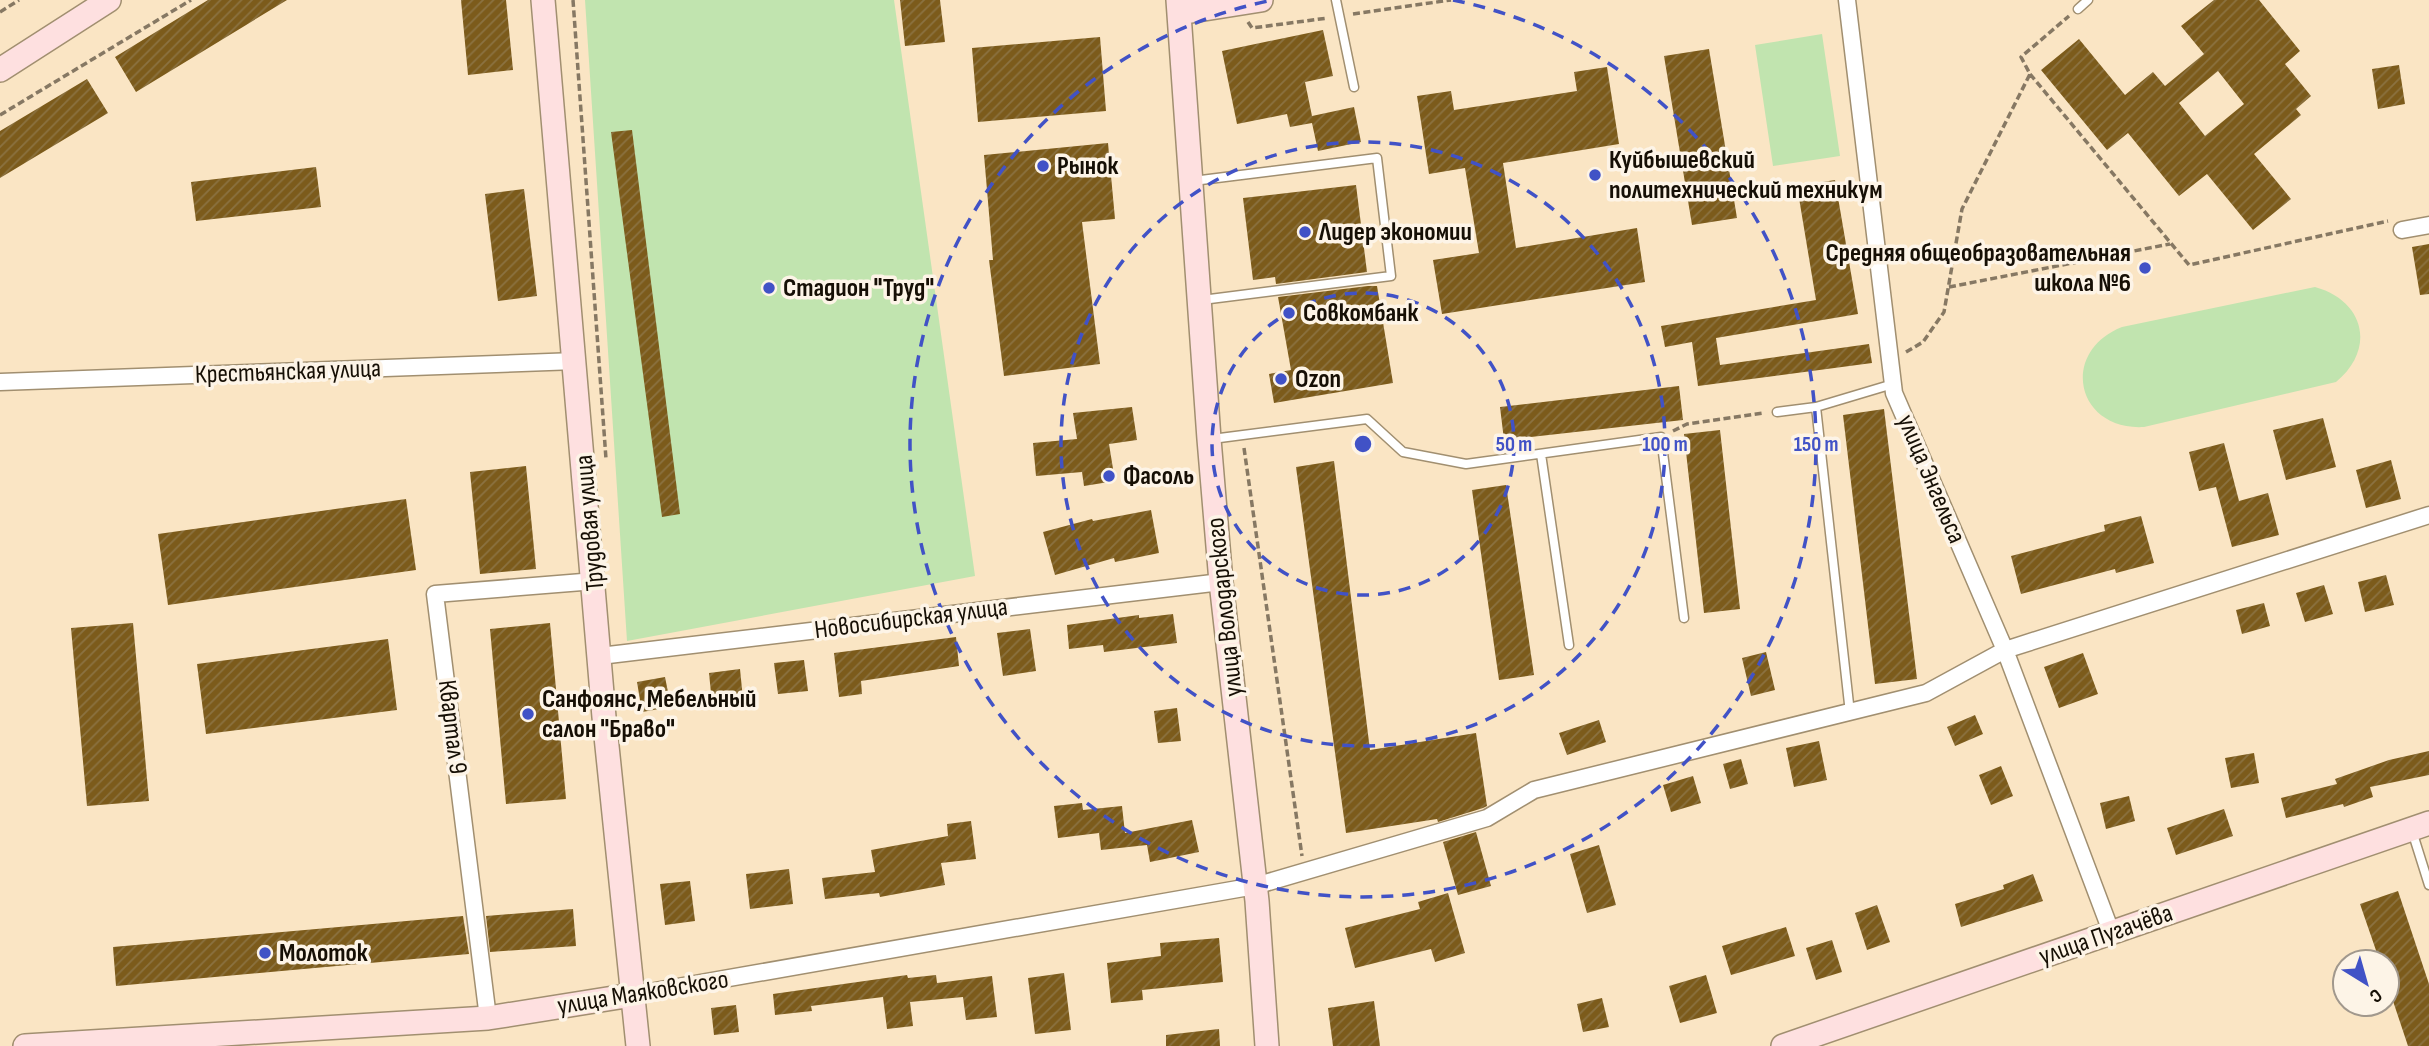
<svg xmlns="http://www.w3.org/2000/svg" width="2429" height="1046" font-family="'Sofia Sans Condensed',sans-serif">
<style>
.garden{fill:#c1e4af}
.building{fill:url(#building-hatch);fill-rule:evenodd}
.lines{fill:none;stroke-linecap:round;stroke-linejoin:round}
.lane-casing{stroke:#a18f70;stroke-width:11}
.street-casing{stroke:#a18f70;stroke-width:19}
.secondary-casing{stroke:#a18f70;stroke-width:26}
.path{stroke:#867863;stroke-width:3.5;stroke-dasharray:7 3.5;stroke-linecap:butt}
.lane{stroke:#fff;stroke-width:8}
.street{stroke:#fff;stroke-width:16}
.secondary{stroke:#fee0e0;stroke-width:23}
.ring{fill:none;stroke:#4152c6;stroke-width:3.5;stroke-dasharray:12 9}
.poi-dot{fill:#4152c6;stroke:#fdf4e7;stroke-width:2.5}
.labels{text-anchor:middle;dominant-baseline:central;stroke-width:7;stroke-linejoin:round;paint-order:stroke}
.poi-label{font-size:26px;font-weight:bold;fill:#160f05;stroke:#fdf4e7;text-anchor:start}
.street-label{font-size:26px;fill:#160f05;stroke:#fdf4e7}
.centre{fill:#4152c6;stroke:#fdf4e7;stroke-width:3.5}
.ring-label{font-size:21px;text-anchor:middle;font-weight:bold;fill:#4152c6;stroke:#fdf4e7;stroke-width:7;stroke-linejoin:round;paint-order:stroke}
</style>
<defs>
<pattern id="building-hatch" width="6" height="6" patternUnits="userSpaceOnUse" patternTransform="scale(1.75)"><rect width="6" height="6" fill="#7c5b1b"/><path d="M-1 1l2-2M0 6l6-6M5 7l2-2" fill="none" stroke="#8b7241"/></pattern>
</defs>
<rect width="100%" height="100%" fill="#fae5c4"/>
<path class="garden" d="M 585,0 L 894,0 L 975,576 L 627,641 Z
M 1822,34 L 1840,156 L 1773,166 L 1755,45 Z
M 2315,287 C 2365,301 2376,349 2336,382 L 2144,427 C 2076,431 2059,352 2122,327 Z"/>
<path class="building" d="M 208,0 L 287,0 L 136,92 L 115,57 Z
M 461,0 L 506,0 L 513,70 L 468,75 Z
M 900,0 L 940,0 L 945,42 L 905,46 Z
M 2214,0 L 2259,0 L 2300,51 L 2285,64 L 2311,96 L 2296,109 L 2301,115 L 2254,154 L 2291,199 L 2253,230 L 2207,174 L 2179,196 L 2128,133 L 2107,150 L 2041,70 L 2079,39 L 2125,95 L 2153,72 L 2165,86 L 2204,54 L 2181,26 ZM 2218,71 L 2244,104 L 2205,136 L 2179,103 Z
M 1323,30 L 1333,76 L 1305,82 L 1312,116 L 1354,107 L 1361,142 L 1318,151 L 1312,123 L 1290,127 L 1287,114 L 1237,124 L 1222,51 Z
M 1100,37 L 1106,111 L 978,122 L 972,48 Z
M 1709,49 L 1737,218 L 1692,225 L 1664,56 Z
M 2399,65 L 2405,104 L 2378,109 L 2372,69 Z
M 1607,67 L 1619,144 L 1503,163 L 1516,248 L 1637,228 L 1645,282 L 1442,314 L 1433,260 L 1479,253 L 1465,168 L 1429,174 L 1417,96 L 1451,91 L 1454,110 L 1577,91 L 1574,72 Z
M 87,79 L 108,113 L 0,178 L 0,131 Z
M 632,130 L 680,514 L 662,517 L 611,132 Z
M 1108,143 L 1115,219 L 1082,222 L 1100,364 L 1004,376 L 989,260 L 993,260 L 984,155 Z
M 316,167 L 321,207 L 196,221 L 191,182 Z
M 1835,180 L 1858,314 L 1716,338 L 1720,365 L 1869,344 L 1872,363 L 1698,386 L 1692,342 L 1665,347 L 1661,326 L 1816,300 L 1797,186 Z
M 1356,185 L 1367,272 L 1276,284 L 1275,277 L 1253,280 L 1243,198 Z
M 524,189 L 537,296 L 498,301 L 485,194 Z
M 2429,244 L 2429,294 L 2420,295 L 2412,247 Z
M 1368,286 L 1377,286 L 1393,383 L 1274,403 L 1269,374 L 1291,370 L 1278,297 Z
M 1679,386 L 1683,420 L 1504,440 L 1500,407 Z
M 1132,407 L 1137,440 L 1109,444 L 1115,481 L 1084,486 L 1082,472 L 1036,476 L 1033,443 L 1077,439 L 1073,413 Z
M 1884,409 L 1917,679 L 1875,684 L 1843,415 Z
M 2323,418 L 2336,467 L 2286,480 L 2273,430 Z
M 1720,430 L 1740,609 L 1704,613 L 1684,434 Z
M 2224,443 L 2239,501 L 2268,493 L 2279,535 L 2232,547 L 2216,487 L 2199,491 L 2189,452 Z
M 2391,460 L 2401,499 L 2366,508 L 2356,470 Z
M 1334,461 L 1370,750 L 1476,733 L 1487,806 L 1483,808 L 1438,822 L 1437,819 L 1346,833 L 1296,467 Z
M 526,466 L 536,569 L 480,574 L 470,472 Z
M 1506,485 L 1534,675 L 1499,680 L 1472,490 Z
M 406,499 L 416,570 L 168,605 L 158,534 Z
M 1151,510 L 1159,553 L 1115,562 L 1114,558 L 1055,575 L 1043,532 L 1092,519 L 1093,521 Z
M 2141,516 L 2154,563 L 2116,573 L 2115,569 L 2021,594 L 2011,556 L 2105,531 L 2104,525 Z
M 2386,575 L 2394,605 L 2365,612 L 2358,582 Z
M 2324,585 L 2333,614 L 2305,622 L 2296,593 Z
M 2264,603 L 2270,626 L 2242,634 L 2236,610 Z
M 1173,614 L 1177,643 L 1104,652 L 1103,645 L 1069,649 L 1067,625 L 1139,615 L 1139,618 Z
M 133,623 L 149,801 L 87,806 L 71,628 Z
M 550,623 L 566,799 L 506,804 L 490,629 Z
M 1030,629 L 1036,671 L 1003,676 L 997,633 Z
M 956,637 L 959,666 L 861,681 L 862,694 L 839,697 L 834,653 Z
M 388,639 L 397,710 L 206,734 L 197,664 Z
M 1766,652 L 1775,690 L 1751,696 L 1742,658 Z
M 2083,653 L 2098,694 L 2059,708 L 2044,667 Z
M 804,660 L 808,691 L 778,694 L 774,663 Z
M 740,669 L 743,699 L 712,703 L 709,673 Z
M 665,677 L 671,707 L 642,712 L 637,682 Z
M 1177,708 L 1181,741 L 1158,743 L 1154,711 Z
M 1975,715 L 1983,734 L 1955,746 L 1947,727 Z
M 1599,720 L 1606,742 L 1567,755 L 1559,733 Z
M 1819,741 L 1827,780 L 1794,787 L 1786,748 Z
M 2429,751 L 2429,775 L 2370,787 L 2373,797 L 2344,807 L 2343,804 L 2286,818 L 2281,798 L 2337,784 L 2335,779 L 2389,760 Z
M 2254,753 L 2259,783 L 2231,788 L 2225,758 Z
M 1741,759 L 1748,784 L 1730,789 L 1723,764 Z
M 2001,766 L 2013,796 L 1991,805 L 1979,775 Z
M 1693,776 L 1701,803 L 1671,812 L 1663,785 Z
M 2129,796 L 2135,821 L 2106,829 L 2100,803 Z
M 1082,803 L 1083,810 L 1122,806 L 1125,833 L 1192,820 L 1199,852 L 1150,862 L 1147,845 L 1101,850 L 1099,833 L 1058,838 L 1054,806 Z
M 2224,809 L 2233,836 L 2176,855 L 2167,828 Z
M 971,821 L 976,859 L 941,863 L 945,885 L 880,897 L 879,893 L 825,899 L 822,878 L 875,872 L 871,850 L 948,836 L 947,824 Z
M 1476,832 L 1491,886 L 1458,895 L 1443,842 Z
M 1599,845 L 1616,905 L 1587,913 L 1570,854 Z
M 789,869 L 793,904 L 750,909 L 746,874 Z
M 2033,874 L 2043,901 L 1961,927 L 1955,904 L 2004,889 L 2003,885 Z
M 690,881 L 695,921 L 665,925 L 660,884 Z
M 2398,891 L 2429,984 L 2429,1046 L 2408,1046 L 2387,983 L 2387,962 L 2380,962 L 2360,904 Z
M 1448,893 L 1465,953 L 1435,962 L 1431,949 L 1355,968 L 1345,928 L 1420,909 L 1418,902 Z
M 1877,905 L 1890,942 L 1867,950 L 1855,913 Z
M 573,909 L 576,946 L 490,952 L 486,916 Z
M 463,916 L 469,954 L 116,986 L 113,947 Z
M 1786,927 L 1795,956 L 1731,975 L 1722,946 Z
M 1219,938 L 1223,982 L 1142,990 L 1143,1000 L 1111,1003 L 1107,963 L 1161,956 L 1160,943 Z
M 1832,940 L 1842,972 L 1816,980 L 1806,948 Z
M 1064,973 L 1071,1030 L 1035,1034 L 1028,978 Z
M 907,975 L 908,978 L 936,975 L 937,983 L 992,976 L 997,1017 L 966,1020 L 963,997 L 910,1002 L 913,1026 L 887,1029 L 883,997 L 811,1006 L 812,1011 L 775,1015 L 773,994 Z
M 1706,975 L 1717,1013 L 1680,1023 L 1669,986 Z
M 1602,998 L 1609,1027 L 1583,1032 L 1577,1004 Z
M 1374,1001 L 1380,1046 L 1333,1046 L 1328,1008 Z
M 736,1005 L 739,1032 L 714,1035 L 711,1008 Z
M 1219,1029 L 1220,1046 L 1166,1046 L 1166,1035 Z"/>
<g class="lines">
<g class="lane-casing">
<path id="lane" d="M 1336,0 L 1354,87
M 2078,9 L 2088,0
M 1193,181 L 1377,158 L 1391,276 L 1202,300
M 1777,412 L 1816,407
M 1212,439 L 1367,419 L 1403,452 L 1466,464 L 1661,437 L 1684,618
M 1541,454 L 1569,645
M 1850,713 L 1816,407 L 1893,384
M 2412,831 L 2429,885"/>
</g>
<g class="street-casing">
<path id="street" d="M 1847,0 L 1894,393 L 2005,650 L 2112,934
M 2402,230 L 2429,225
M 0,382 L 576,361
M 600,656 L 1221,582
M 632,995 L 1255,886 L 1487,818 L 1534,790 L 1926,693 L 2005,650 L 2429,515
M 488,1018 L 435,594 L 595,581"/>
</g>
<g class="secondary-casing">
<path id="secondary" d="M 543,0 L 604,717 L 638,1046
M 1178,0 L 1209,439 L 1221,582 L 1257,901 L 1267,1046
M 1179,13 L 1261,0
M 0,70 L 109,0
M 25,1046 L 488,1018 L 632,995
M 1783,1046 L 2429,823"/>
</g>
<path class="path" d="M 573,0 L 606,459
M 0,12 L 19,0
M 1353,14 L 1451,0
M 1248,22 L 1252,28 L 1328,18
M 2030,74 L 2189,265 L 2388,221
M 0,115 L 191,0
M 1949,287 L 2170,244
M 1906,352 L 1923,342 L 1944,312 L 1962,209 L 2030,74 L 2021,57 L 2069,16
M 1673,431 L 1687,424 L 1764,413
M 1244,448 L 1302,856"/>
<use href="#lane" class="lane"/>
<use href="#street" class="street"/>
<use href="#secondary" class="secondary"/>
</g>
<g class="ring">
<circle cx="1363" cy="444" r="151"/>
<circle cx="1363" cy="444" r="302"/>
<path d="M1453 0A453 453 0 1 1 1273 0"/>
</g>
<g class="poi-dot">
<circle cx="1043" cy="166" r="7"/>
<circle cx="1595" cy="175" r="7"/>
<circle cx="1305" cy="232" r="7"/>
<circle cx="2145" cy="268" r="7"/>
<circle cx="769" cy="288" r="7"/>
<circle cx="1289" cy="313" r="7"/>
<circle cx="1281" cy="379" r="7"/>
<circle cx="1109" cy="476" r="7"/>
<circle cx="528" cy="714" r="7"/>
<circle cx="265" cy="953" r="7"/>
</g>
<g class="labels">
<g class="poi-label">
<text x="1609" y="160">Куйбышевский<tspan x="1609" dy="30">политехнический техникум</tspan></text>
<text x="1057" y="166">Рынок</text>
<text x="1319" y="232">Лидер экономии</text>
<text x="2131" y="253" text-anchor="end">Средняя общеобразовательная<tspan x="2131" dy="30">школа №6</tspan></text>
<text x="783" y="288">Стадион "Труд"</text>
<text x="1303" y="313">Совкомбанк</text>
<text x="1295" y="379">Ozon</text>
<text x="1123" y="476">Фасоль</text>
<text x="542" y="699">Санфоянс, Мебельный<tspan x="542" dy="30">салон "Браво"</tspan></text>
<text x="279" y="953">Молоток</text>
</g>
<g class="street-label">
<text transform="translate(288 372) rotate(-2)">Крестьянская улица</text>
<text transform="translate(1931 479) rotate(67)">улица Энгельса</text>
<text transform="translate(590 523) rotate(-95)">Трудовая улица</text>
<text transform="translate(1225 607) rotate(-96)">улица Володарского</text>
<text transform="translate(911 619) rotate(-7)">Новосибирская улица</text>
<text transform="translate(452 727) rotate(83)">Квартал 9</text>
<text transform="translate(2106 935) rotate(-19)">улица Пугачёва</text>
<text transform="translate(643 993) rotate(-9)">улица Маяковского</text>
</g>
</g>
<circle cx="1363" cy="444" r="10" class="centre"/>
<g class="ring-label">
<text x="1514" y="451">50 m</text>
<text x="1665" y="451">100 m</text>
<text x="1816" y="451">150 m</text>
</g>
<g transform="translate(2366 983) rotate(143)"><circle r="33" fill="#fdf4e7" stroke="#a1988d" stroke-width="2"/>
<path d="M0-5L12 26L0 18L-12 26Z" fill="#4152c6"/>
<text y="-10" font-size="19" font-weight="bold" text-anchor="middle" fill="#160f05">С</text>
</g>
</svg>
